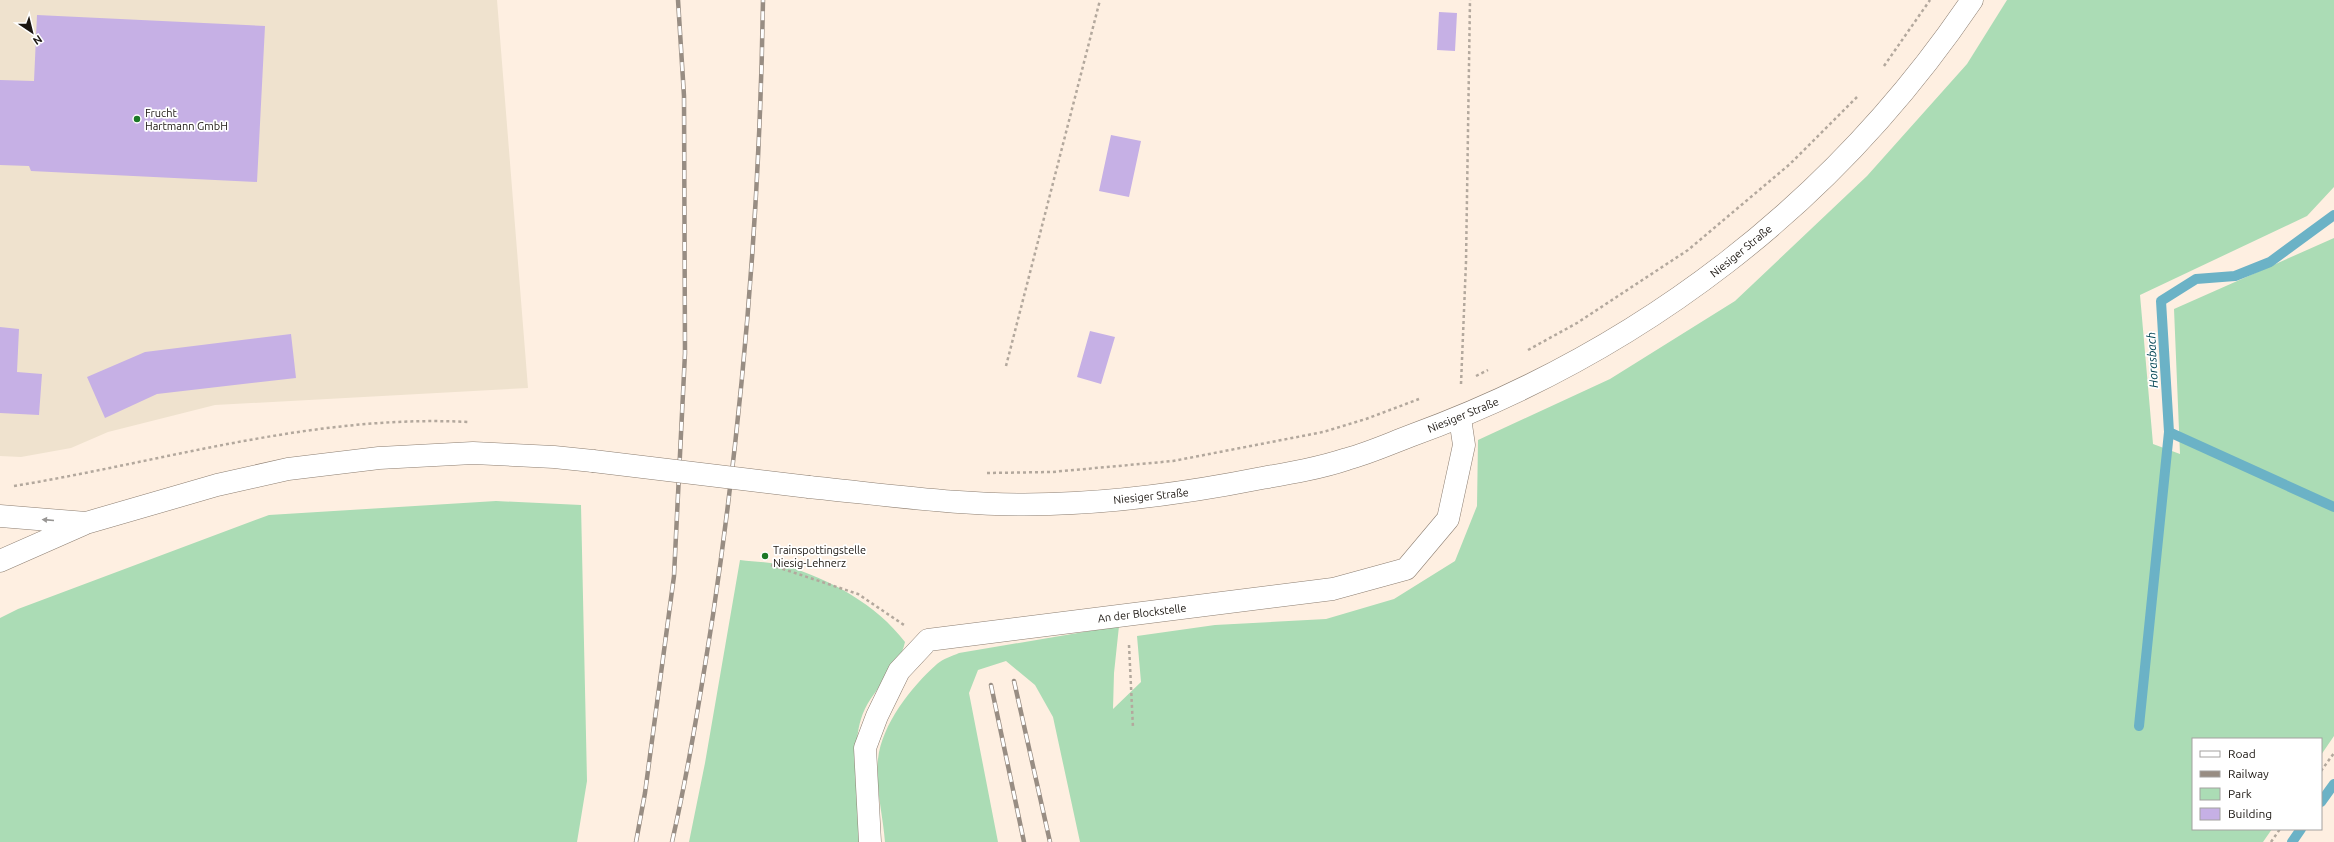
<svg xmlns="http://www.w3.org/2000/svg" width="2334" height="842" font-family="Ubuntu,sans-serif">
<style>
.industrial{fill:#efe2ce}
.green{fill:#abdcb5}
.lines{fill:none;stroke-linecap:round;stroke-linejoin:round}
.stream{stroke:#6bb2c6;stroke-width:10}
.building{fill:#c6b0e5}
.street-casing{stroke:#8c7e71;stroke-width:23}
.secondary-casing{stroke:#8c7e71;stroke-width:23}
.path{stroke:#b3a89d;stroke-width:2.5;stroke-dasharray:3 3;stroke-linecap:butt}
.street{stroke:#fff;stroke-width:22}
.secondary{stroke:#fff;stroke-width:22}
.rail-casing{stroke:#988d83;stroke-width:4.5}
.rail{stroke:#fff;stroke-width:3;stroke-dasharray:9;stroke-linecap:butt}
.secondary-bridge-casing{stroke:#8c7e71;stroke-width:23;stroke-linecap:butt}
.secondary-bridge{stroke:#fff;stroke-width:22}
.oneway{fill:#989694}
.poi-dot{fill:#1b7827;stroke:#fff;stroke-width:1.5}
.labels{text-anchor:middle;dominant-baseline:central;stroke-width:3.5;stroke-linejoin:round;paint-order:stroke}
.poi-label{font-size:11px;fill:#1b1611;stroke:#fff;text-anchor:start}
.street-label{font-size:11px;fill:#1b1611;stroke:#fff}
.water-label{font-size:12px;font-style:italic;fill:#004351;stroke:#fff}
</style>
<rect width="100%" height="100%" fill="#feefe1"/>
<path class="industrial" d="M 0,0 L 497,0 L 528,388 L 215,405 L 108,432 L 71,448 L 21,457 L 0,456 Z"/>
<path class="green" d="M 2007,0 L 2334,0 L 2334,187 L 2307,216 L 2140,295 L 2153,444 L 2180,454 L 2174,309 L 2334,238 L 2334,736 L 2321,755 L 2321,739 L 2193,739 L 2193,829 L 2272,829 L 2263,842 L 1080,842 L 1053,717 L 1035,685 L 1006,661 L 978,670 L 969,693 L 998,842 L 885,842 C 883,815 875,786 878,759 C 882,724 911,687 937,664 C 943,659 952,656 959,653 L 1119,626 L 1114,673 L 1113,709 L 1141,682 L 1137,636 L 1215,625 L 1326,619 L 1394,599 L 1455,561 L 1477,506 L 1478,440 L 1610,379 L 1735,301 L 1867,176 L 1967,64 Z
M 496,501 L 581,505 L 587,781 L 577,842 L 0,842 L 0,618 L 18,609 L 269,515 Z
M 740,560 C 755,562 772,562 786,566 C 830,579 877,605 905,642 C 899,671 870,690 861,719 C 851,750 859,808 861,842 L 689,842 L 705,763 Z"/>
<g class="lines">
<path class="stream" d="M 2334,215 L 2270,262 L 2235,276 L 2196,279 L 2161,301 L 2169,432 L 2334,507
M 2139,726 L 2169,432
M 2321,802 L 2334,784
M 2292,842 L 2301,829"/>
</g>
<path class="building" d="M 1439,12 L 1457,13 L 1455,51 L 1437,50 Z
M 37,15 L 265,26 L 257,182 L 31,171 L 29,166 L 0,165 L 0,80 L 34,81 Z
M 1111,135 L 1141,141 L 1129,197 L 1099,191 Z
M 0,327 L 19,329 L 17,372 L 42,374 L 39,415 L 0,413 Z
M 1090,331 L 1115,337 L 1101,384 L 1077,377 Z
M 291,334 L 296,378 L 157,394 L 105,418 L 87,377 L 145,352 Z"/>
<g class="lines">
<g class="street-casing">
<path id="street" d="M 870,842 L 865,748 L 877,716 L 899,671 L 928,640 L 1333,589 L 1406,569 L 1448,519 L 1464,445 L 1460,418"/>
</g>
<g class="secondary-casing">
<path id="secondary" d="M 809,487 C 889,495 969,507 1050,504 C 1121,502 1192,492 1262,478 C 1291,473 1320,468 1347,459 C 1369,453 1389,444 1410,436 C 1641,352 1834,204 1972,0
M 0,516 L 86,523 L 217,485 L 288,469 L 379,458 L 473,453 L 554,457 L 593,461
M 0,561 L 84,524"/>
</g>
<path class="path" d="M 1884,66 L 1930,0
M 1528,350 L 1577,323 L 1688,250 L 1790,164 L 1857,97
M 1006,366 L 1100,0
M 1476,376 L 1488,370
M 1461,384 L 1466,262 L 1470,0
M 987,473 L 1052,472 L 1173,461 L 1323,432 L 1366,419 L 1419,399
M 14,486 C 166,461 314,414 469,422
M 771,565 L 858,594 L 904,625
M 1129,645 L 1133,728
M 2321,771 L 2334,753
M 2271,842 L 2280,829"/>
<use href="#street" class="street"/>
<use href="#secondary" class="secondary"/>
<g class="rail-casing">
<path id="rail" d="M 1014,681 L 1050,842
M 991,685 L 1024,842
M 636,842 L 645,793 L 674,576 L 685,353 L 684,96 L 678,0
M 672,842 C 689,767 701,691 713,615 C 743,412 760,206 763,0"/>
</g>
<use href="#rail" class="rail"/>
<g class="secondary-bridge-casing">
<path id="secondary-bridge" d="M 593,461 L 809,487"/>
</g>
<use href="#secondary-bridge" class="secondary-bridge"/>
</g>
<defs><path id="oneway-solid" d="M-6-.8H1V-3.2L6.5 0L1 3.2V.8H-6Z"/></defs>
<use class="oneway" href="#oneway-solid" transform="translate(48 520) rotate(-175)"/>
<g class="poi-dot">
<circle cx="137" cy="119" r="4"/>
<circle cx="765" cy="556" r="4"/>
</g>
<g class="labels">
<g class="poi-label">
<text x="145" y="113">Frucht<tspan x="145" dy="13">Hartmann GmbH</tspan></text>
<text x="773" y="550">Trainspottingstelle<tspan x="773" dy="13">Niesig-Lehnerz</tspan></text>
</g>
<g class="street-label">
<text transform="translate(1741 251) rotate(-39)">Niesiger Straße</text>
<text transform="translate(1463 415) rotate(-22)">Niesiger Straße</text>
<text transform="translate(1151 496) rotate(-6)">Niesiger Straße</text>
<text transform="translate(1142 613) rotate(-7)">An der Blockstelle</text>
</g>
<g class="water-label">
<text transform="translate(2152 360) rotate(-93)">Horasbach</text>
</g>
</g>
<rect x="2192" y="738" width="130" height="92" fill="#ffffff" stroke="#a4a2a0"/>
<rect x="2200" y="751" width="20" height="6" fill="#ffffff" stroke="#a4a2a0"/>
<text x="2228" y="758" font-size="12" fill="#1b1611">Road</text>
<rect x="2200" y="771" width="20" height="6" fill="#988d83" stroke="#a4a2a0"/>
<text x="2228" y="778" font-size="12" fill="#1b1611">Railway</text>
<rect x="2200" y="788" width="20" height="12" fill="#abdcb5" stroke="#a4a2a0"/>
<text x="2228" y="798" font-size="12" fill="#1b1611">Park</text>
<rect x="2200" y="808" width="20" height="12" fill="#c6b0e5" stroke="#a4a2a0"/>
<text x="2228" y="818" font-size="12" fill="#1b1611">Building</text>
<g transform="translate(32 32) rotate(145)" stroke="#ffffff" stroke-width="3" paint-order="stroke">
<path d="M0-3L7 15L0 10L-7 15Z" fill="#1b1611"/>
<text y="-6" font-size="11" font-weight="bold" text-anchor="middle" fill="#1b1611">N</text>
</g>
</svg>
